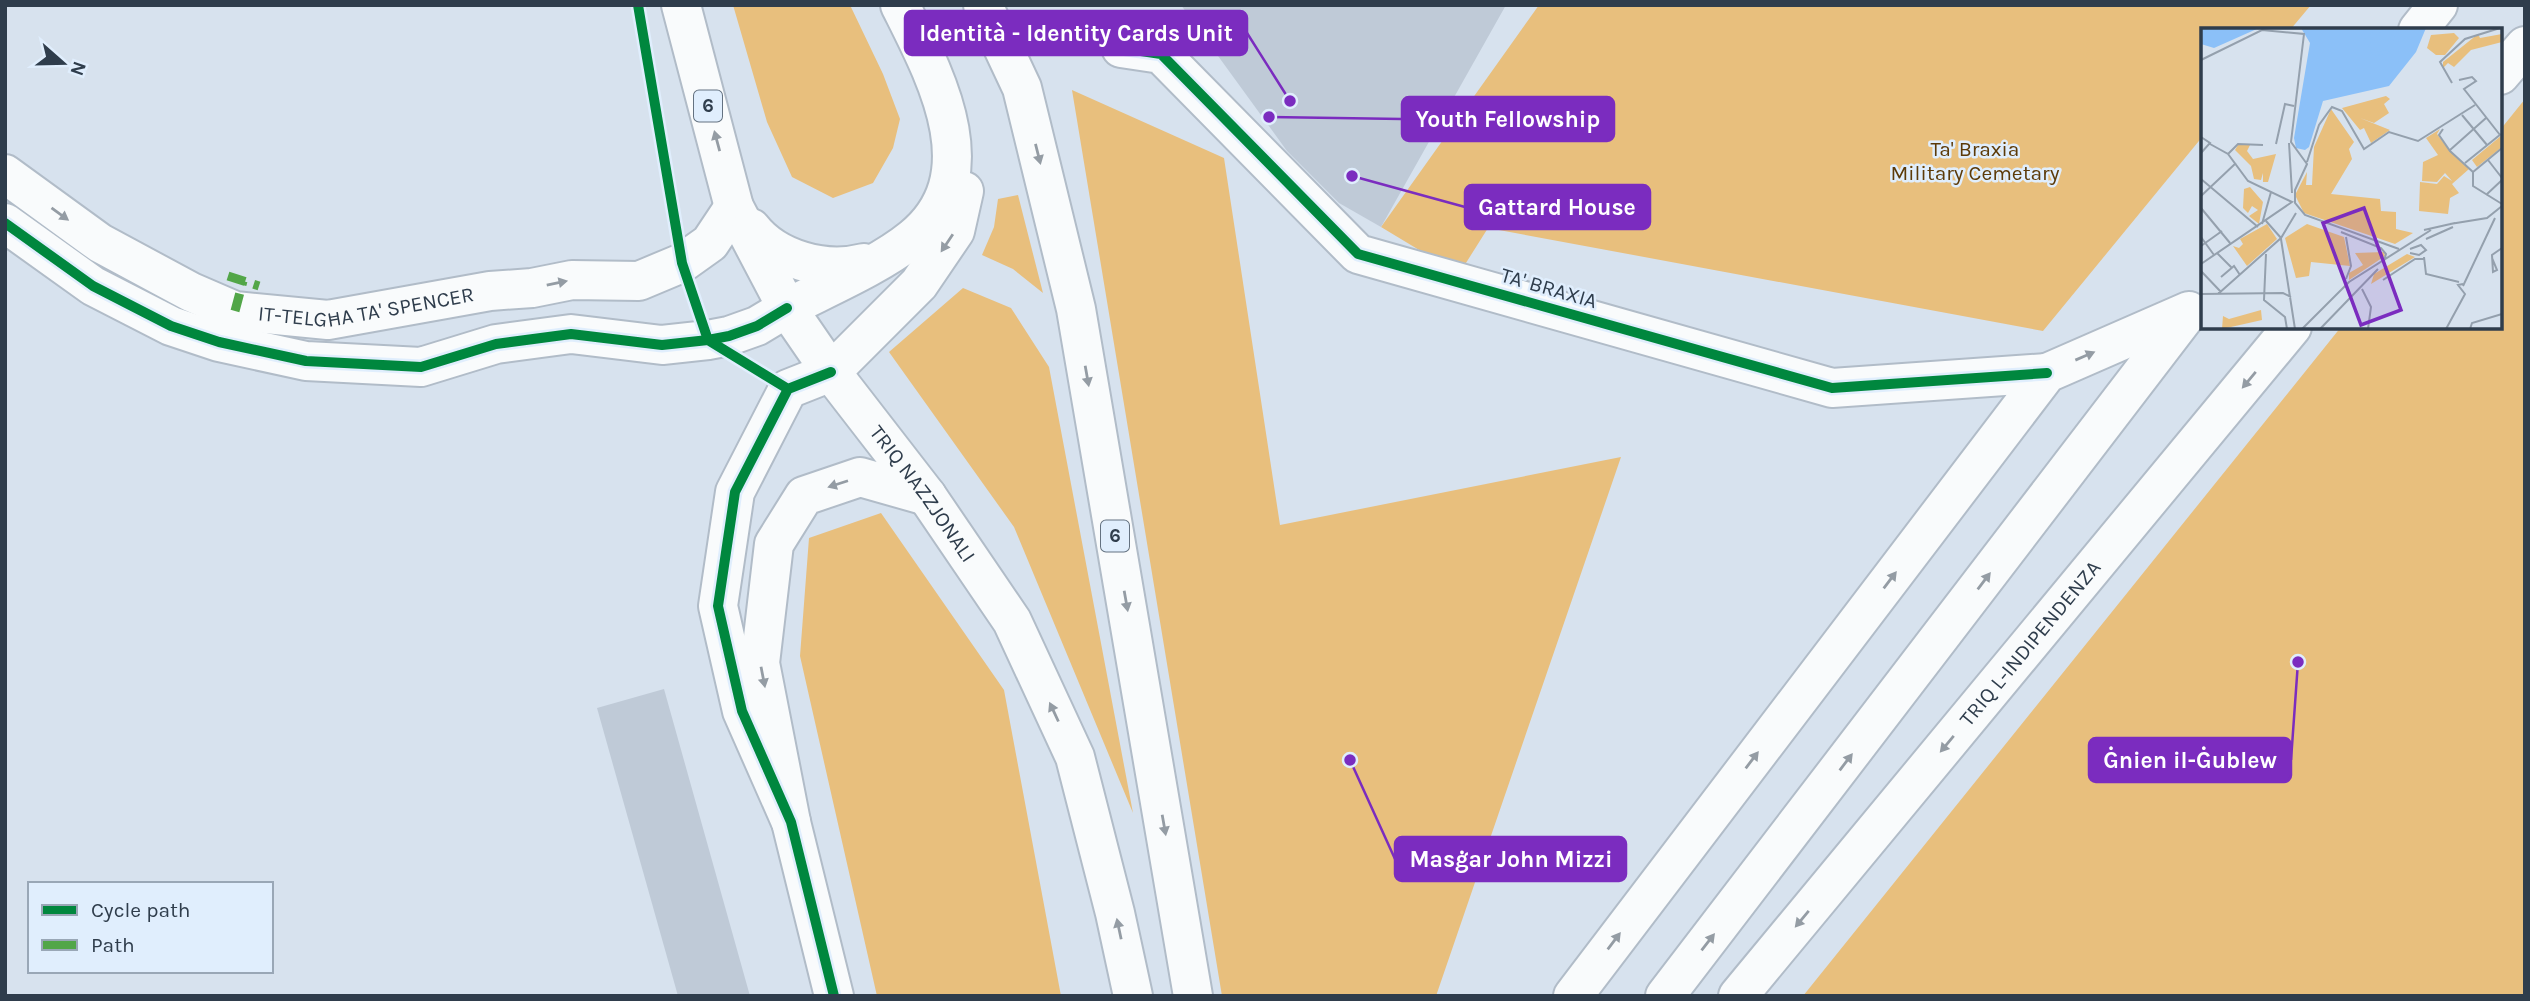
<svg xmlns="http://www.w3.org/2000/svg" width="2530" height="1001" font-family="Karla,sans-serif">
<style>
.green{fill:#e8bf7d}
.building{fill:#bfcad7}
.lines{fill:none;stroke-linecap:round;stroke-linejoin:round}
.street-casing{stroke:#b1bcc8;stroke-width:42}
.secondary-casing{stroke:#b1bcc8;stroke-width:42}
.highway-casing{stroke:#b1bcc8;stroke-width:42}
.street{stroke:#f9fbfc;stroke-width:38}
.secondary{stroke:#f9fbfc;stroke-width:38}
.highway{stroke:#f9fbfc;stroke-width:38}
.quiet{stroke:#52a648;stroke-width:9;stroke-dasharray:18 9;stroke-linecap:butt}
.cycleway-casing{stroke:#e0eefd;stroke-width:15}
.cycleway{stroke:#00873e;stroke-width:10}
.oneway{fill:#949ca4}
.labels{text-anchor:middle;dominant-baseline:central;stroke-width:5;stroke-linejoin:round;paint-order:stroke}
.shield{fill:#e0eefd;stroke:#647281;stroke-width:2}
.shield-label{font-size:19px;font-weight:bold;fill:#2f3d4c}
.park-label{font-size:21px;fill:#5c3a08;stroke:#e0eefd}
.street-label{font-size:21px;fill:#2f3d4c;stroke:#e0eefd}
.inset-river{fill:none;stroke:#8bc0f8;stroke-width:3.5}
.inset-road{fill:none;stroke:#94a0ad;stroke-width:2}
.view{fill:#7b2cbf;fill-opacity:0.15;stroke:#7b2cbf;stroke-width:3.5}
.inset-edge{fill:none;stroke:#2f3d4c;stroke-width:3.5}
.leader{fill:none;stroke:#7b2cbf;stroke-width:2.5}
.callout-dot{fill:#7b2cbf;stroke:#e0eefd;stroke-width:2.5}
.callout{fill:#7b2cbf;stroke:#7b2cbf;stroke-width:2.5}
.callout-label{font-size:23px;text-anchor:middle;font-weight:bold;fill:#fff}
</style>
<rect width="100%" height="100%" fill="#d7e2ee"/>
<path class="green" d="M 733,5 L 850,5 L 883,74 L 900,119 L 893,148 L 873,183 L 833,198 L 792,177 L 767,122 Z
M 1539,5 L 2311,5 L 2290,30 L 2203,30 L 2203,136 L 2043,331 L 1488,228 L 1459,274 L 1381,227 Z
M 1072,90 L 1224,158 L 1280,525 L 1621,457 L 1436,996 L 1222,996 Z
M 2525,99 L 2525,996 L 1803,996 L 2341,327 L 2500,327 L 2500,130 Z
M 1018,195 L 1043,293 L 1013,269 L 982,255 L 994,227 L 998,199 Z
M 963,288 L 1011,308 L 1049,367 L 1133,813 L 1014,527 L 889,352 Z
M 881,513 L 1004,690 L 1061,996 L 877,996 L 800,656 L 809,538 Z"/>
<path class="building" d="M 1181,5 L 1506,5 L 1381,227 L 1339,203 L 1287,151 Z
M 664,689 L 750,996 L 678,996 L 597,708 Z"/>
<g class="lines">
<g class="street-casing">
<path id="street" d="M 1121,48 L 1161,54 L 1358,254 L 1832,388 L 2047,373
M 831,372 L 788,389 L 735,492 L 718,606 L 742,711 L 791,822 L 834,996"/>
</g>
<g class="secondary-casing">
<g id="secondary">
<path id="s1" d="M 5,174 L 100,243 L 191,292 L 235,311 L 328,320 L 490,291 L 532,288 L 572,280 L 639,281 L 682,263 L 710,243 L 734,207"/>
<path d="M 5,223 L 93,286 L 171,326 L 219,342 L 306,361 L 421,367 L 496,344 L 571,334 L 662,345 L 708,340 L 729,336 L 757,326 L 787,308"/>
</g>
</g>
<g class="highway-casing">
<g id="highway">
<path id="s2" d="M 681,5 L 734,207 L 787,308 L 831,372 L 927,496 L 1012,621 L 1075,757 L 1115,913 L 1133,996"/>
<path d="M 983,5 L 1022,88 L 1076,309 L 1193,996"/>
<path d="M 2418,30 L 2438,5"/>
<path d="M 2500,75 L 2525,46"/>
<path d="M 751,228 C 776,260 825,273 864,263"/>
<path d="M 787,308 C 826,288 880,265 913,238 C 990,175 935,75 900,5"/>
<path d="M 831,372 L 919,284 L 955,231 L 964,191"/>
<path d="M 791,822 L 760,663 L 774,544 L 804,496 L 860,477 L 927,496"/>
<path d="M 1573,996 L 2047,373 L 2189,311"/>
<path d="M 1665,996 L 2187,314"/>
<path id="s3" d="M 1738,996 L 2292,327"/>
</g>
</g>
<use href="#street" class="street"/>
<use href="#secondary" class="secondary"/>
<use href="#highway" class="highway"/>
<path class="quiet" d="M 228,276 L 259,286
M 235,311 L 243,281"/>
<g class="cycleway-casing">
<path id="cycleway" d="M 638,5 L 682,263 L 708,340 L 788,389
M 1121,48 L 1161,54 L 1358,254 L 1832,388 L 2047,373
M 5,223 L 93,286 L 171,326 L 219,342 L 306,361 L 421,367 L 496,344 L 571,334 L 662,345 L 708,340 L 729,336 L 757,326 L 787,308
M 831,372 L 788,389 L 735,492 L 718,606 L 742,711 L 791,822 L 834,996"/>
</g>
<use href="#cycleway" class="cycleway"/>
</g>
<defs><path id="oneway-solid" d="M-6-.8H1V-3.2L6.5 0L1 3.2V.8H-6Z" transform="scale(1.75)"/></defs>
<g class="oneway">
<use href="#oneway-solid" transform="translate(717 141) rotate(-105)"/>
<use href="#oneway-solid" transform="translate(1038 154) rotate(76)"/>
<use href="#oneway-solid" transform="translate(60 214) rotate(36)"/>
<use href="#oneway-solid" transform="translate(947 243) rotate(124)"/>
<use href="#oneway-solid" transform="translate(557 283) rotate(-12)"/>
<use href="#oneway-solid" transform="translate(2085 356) rotate(-23)"/>
<use href="#oneway-solid" transform="translate(1087 376) rotate(80)"/>
<use href="#oneway-solid" transform="translate(2249 380) rotate(130)"/>
<use href="#oneway-solid" transform="translate(838 484) rotate(162)"/>
<use href="#oneway-solid" transform="translate(1890 580) rotate(-53)"/>
<use href="#oneway-solid" transform="translate(1984 581) rotate(-53)"/>
<use href="#oneway-solid" transform="translate(1126 601) rotate(80)"/>
<use href="#oneway-solid" transform="translate(763 677) rotate(79)"/>
<use href="#oneway-solid" transform="translate(1054 712) rotate(-115)"/>
<use href="#oneway-solid" transform="translate(1947 744) rotate(130)"/>
<use href="#oneway-solid" transform="translate(1752 760) rotate(-53)"/>
<use href="#oneway-solid" transform="translate(1846 762) rotate(-53)"/>
<use href="#oneway-solid" transform="translate(1164 825) rotate(80)"/>
<use href="#oneway-solid" transform="translate(1802 919) rotate(130)"/>
<use href="#oneway-solid" transform="translate(1119 929) rotate(-102)"/>
<use href="#oneway-solid" transform="translate(1614 941) rotate(-53)"/>
<use href="#oneway-solid" transform="translate(1708 942) rotate(-52)"/>
</g>
<g class="labels">
<g class="shield">
<rect x="694" y="90.5" width="28" height="31" rx="5"/>
<rect x="1101" y="520.5" width="28" height="31" rx="5"/>
</g>
<g class="shield-label">
<text x="708" y="106">6</text>
<text x="1115" y="536">6</text>
</g>
<g class="park-label">
<text x="1975" y="149">Ta' Braxia<tspan x="1975" dy="24">Military Cemetary</tspan></text>
</g>
<g class="street-label">
<text transform="translate(1549 288) rotate(16)">TA' BRAXIA</text>
<text stroke="none"><textPath href="#s1" startOffset="401">IT-TELGĦA TA' SPENCER</textPath></text>
<text stroke="none"><textPath href="#s2" startOffset="553">TRIQ NAZZJONALI</textPath></text>
<text stroke="none"><textPath href="#s3" startOffset="458">TRIQ L-INDIPENDENZA</textPath></text>
</g>
</g>
<g transform="translate(2201 28)">
<rect width="301" height="301" fill="#d7e2ee"/>
<path d="M 253,5 L 258,10 L 244,27 L 235,27 L 226,20 L 230,7 ZM 277,6 L 279,10 L 301,6 L 301,14 L 270,22 L 253,39 L 247,35 L 242,40 L 242,34 ZM 185,68 L 189,71 L 183,76 L 188,85 L 173,95 L 159,90 L 189,102 L 170,115 L 163,100 L 159,102 L 141,80 ZM 130,81 L 153,114 L 148,121 L 151,131 L 130,166 L 179,171 L 180,183 L 195,184 L 195,201 L 212,205 L 194,216 L 103,185 L 94,167 L 106,144 L 105,157 L 111,157 L 113,119 ZM 239,101 L 236,106 L 248,122 L 268,141 L 251,156 L 258,165 L 249,170 L 247,186 L 218,183 L 219,154 L 236,156 L 243,148 L 251,153 L 244,145 L 236,154 L 221,153 L 222,134 L 237,127 L 225,110 ZM 301,107 L 301,119 L 276,139 L 271,132 ZM 37,117 L 49,117 L 46,123 L 52,131 L 75,126 L 67,154 L 62,154 L 62,145 L 60,152 L 53,151 L 50,138 L 34,122 ZM 49,159 L 62,174 L 58,196 L 48,188 L 57,182 L 51,178 L 47,185 L 42,180 L 43,161 ZM 66,196 L 76,211 L 46,238 L 32,218 L 38,220 L 42,216 L 39,211 ZM 106,196 L 143,209 L 149,238 L 110,234 L 108,248 L 95,250 L 84,210 ZM 183,224 L 184,228 L 148,252 L 148,245 L 162,237 L 154,225 ZM 206,226 L 214,229 L 170,256 L 173,246 ZM 60,282 L 61,292 L 21,301 L 22,288 L 28,291 Z" fill="#e8bf7d"/>
<path d="M 0,0 L 58,0 L 13,20 L 0,16 ZM 100,0 L 225,0 L 215,24 L 188,58 L 122,73 L 108,119 L 104,122 L 95,120 L 93,110 L 109,15 Z" fill="#8bc0f8"/>
<path class="inset-river" d="M 182,0 L 166,11 L 173,26 L 186,24 L 195,0"/>
<path class="inset-road" d="M 0,32 L 61,2 L 103,6 L 90,114 L 106,136 L 94,162 L 94,175 L 104,187 L 198,221M 258,52 L 271,49 L 275,53 L 263,61 L 299,107M 251,55 L 239,34 L 264,11 L 299,0M 261,87 L 286,117M 242,101 L 238,107 L 249,123 L 272,144M 0,109 L 9,115 L 0,125M 88,115 L 91,165M 75,116 L 84,76 L 93,78M 249,122 L 285,90M 27,126 L 37,116 L 62,117M 287,132 L 301,150M 106,134 L 118,97 L 131,79 L 141,83 L 163,121 L 188,104 L 217,113 L 274,77M 264,135 L 300,106M 272,144 L 272,158 L 301,176M 272,144 L 301,120M 0,151 L 57,199M 285,167 L 301,152M 0,168 L 35,135M 0,180 L 29,215M 65,193 L 80,210M 61,196 L 70,164M 249,196 L 286,190 L 301,178M 223,202 L 254,195M 140,204 L 180,220 L 185,226 L 183,233M 0,209 L 13,227M 145,209 L 150,238 L 145,251M 80,211 L 94,301M 225,211 L 252,199M 0,218 L 21,203M 16,225 L 31,240M 209,225 L 218,227 L 225,222 L 220,217 L 209,221M 65,226 L 63,272 L 84,289 L 86,301M 223,229 L 225,246 L 258,254M 291,230 L 296,242 L 292,244 L 291,227 L 301,220M 0,236 L 91,174 L 47,153 L 27,126 L 9,116M 0,243 L 20,264M 20,249 L 33,238 L 39,247M 182,252 L 214,231 L 223,231M 262,258 L 294,190M 161,261 L 170,279 L 167,301M 0,266 L 82,265 L 90,269M 17,266 L 80,210 L 95,185M 101,301 L 148,254 L 230,202M 119,301 L 177,241M 245,301 L 264,266 L 257,257 L 262,256M 269,301 L 271,295 L 301,286"/>
<path class="view" d="M 163,180 L 200,282 L 160,297 L 122,195 Z"/>
<rect width="301" height="301" class="inset-edge"/>
</g>
<path class="leader" d="M1290 101L1247 33M1269 117L1402 119M1352 176L1465 207M2298 662L2291 760M1350 760L1395 859"/>
<g class="callout-dot">
<circle cx="1290" cy="101" r="7"/>
<circle cx="1269" cy="117" r="7"/>
<circle cx="1352" cy="176" r="7"/>
<circle cx="2298" cy="662" r="7"/>
<circle cx="1350" cy="760" r="7"/>
</g>
<g class="callout">
<rect x="905" y="11" width="342" height="44" rx="7"/>
<rect x="1402" y="97" width="212" height="44" rx="7"/>
<rect x="1465" y="185" width="185" height="44" rx="7"/>
<rect x="2089" y="738" width="202" height="44" rx="7"/>
<rect x="1395" y="837" width="231" height="44" rx="7"/>
</g>
<g class="callout-label">
<text x="1076" y="41">Identità - Identity Cards Unit</text>
<text x="1508" y="127">Youth Fellowship</text>
<text x="1557" y="215">Gattard House</text>
<text x="2190" y="768">Ġnien il-Ġublew</text>
<text x="1511" y="867">Masġar John Mizzi</text>
</g>
<rect width="2530" height="1001" fill="none" stroke="#2f3d4c" stroke-width="14"/>
<rect x="28" y="882" width="245" height="91" fill="#e0eefd" stroke="#99a7b6" stroke-width="2"/>
<rect x="42" y="905" width="35" height="10" fill="#00873e" stroke="#99a7b6" stroke-width="2"/>
<text x="91" y="917" font-size="21" fill="#2f3d4c">Cycle path</text>
<rect x="42" y="940" width="35" height="10" fill="#52a648" stroke="#99a7b6" stroke-width="2"/>
<text x="91" y="952" font-size="21" fill="#2f3d4c">Path</text>
<g transform="translate(63 63) rotate(110)" stroke="#e0eefd" stroke-width="5" paint-order="stroke">
<path d="M0-5L12 26L0 18L-12 26Z" fill="#2f3d4c"/>
<text y="-10" font-size="19" font-weight="bold" text-anchor="middle" fill="#2f3d4c">N</text>
</g>
</svg>
